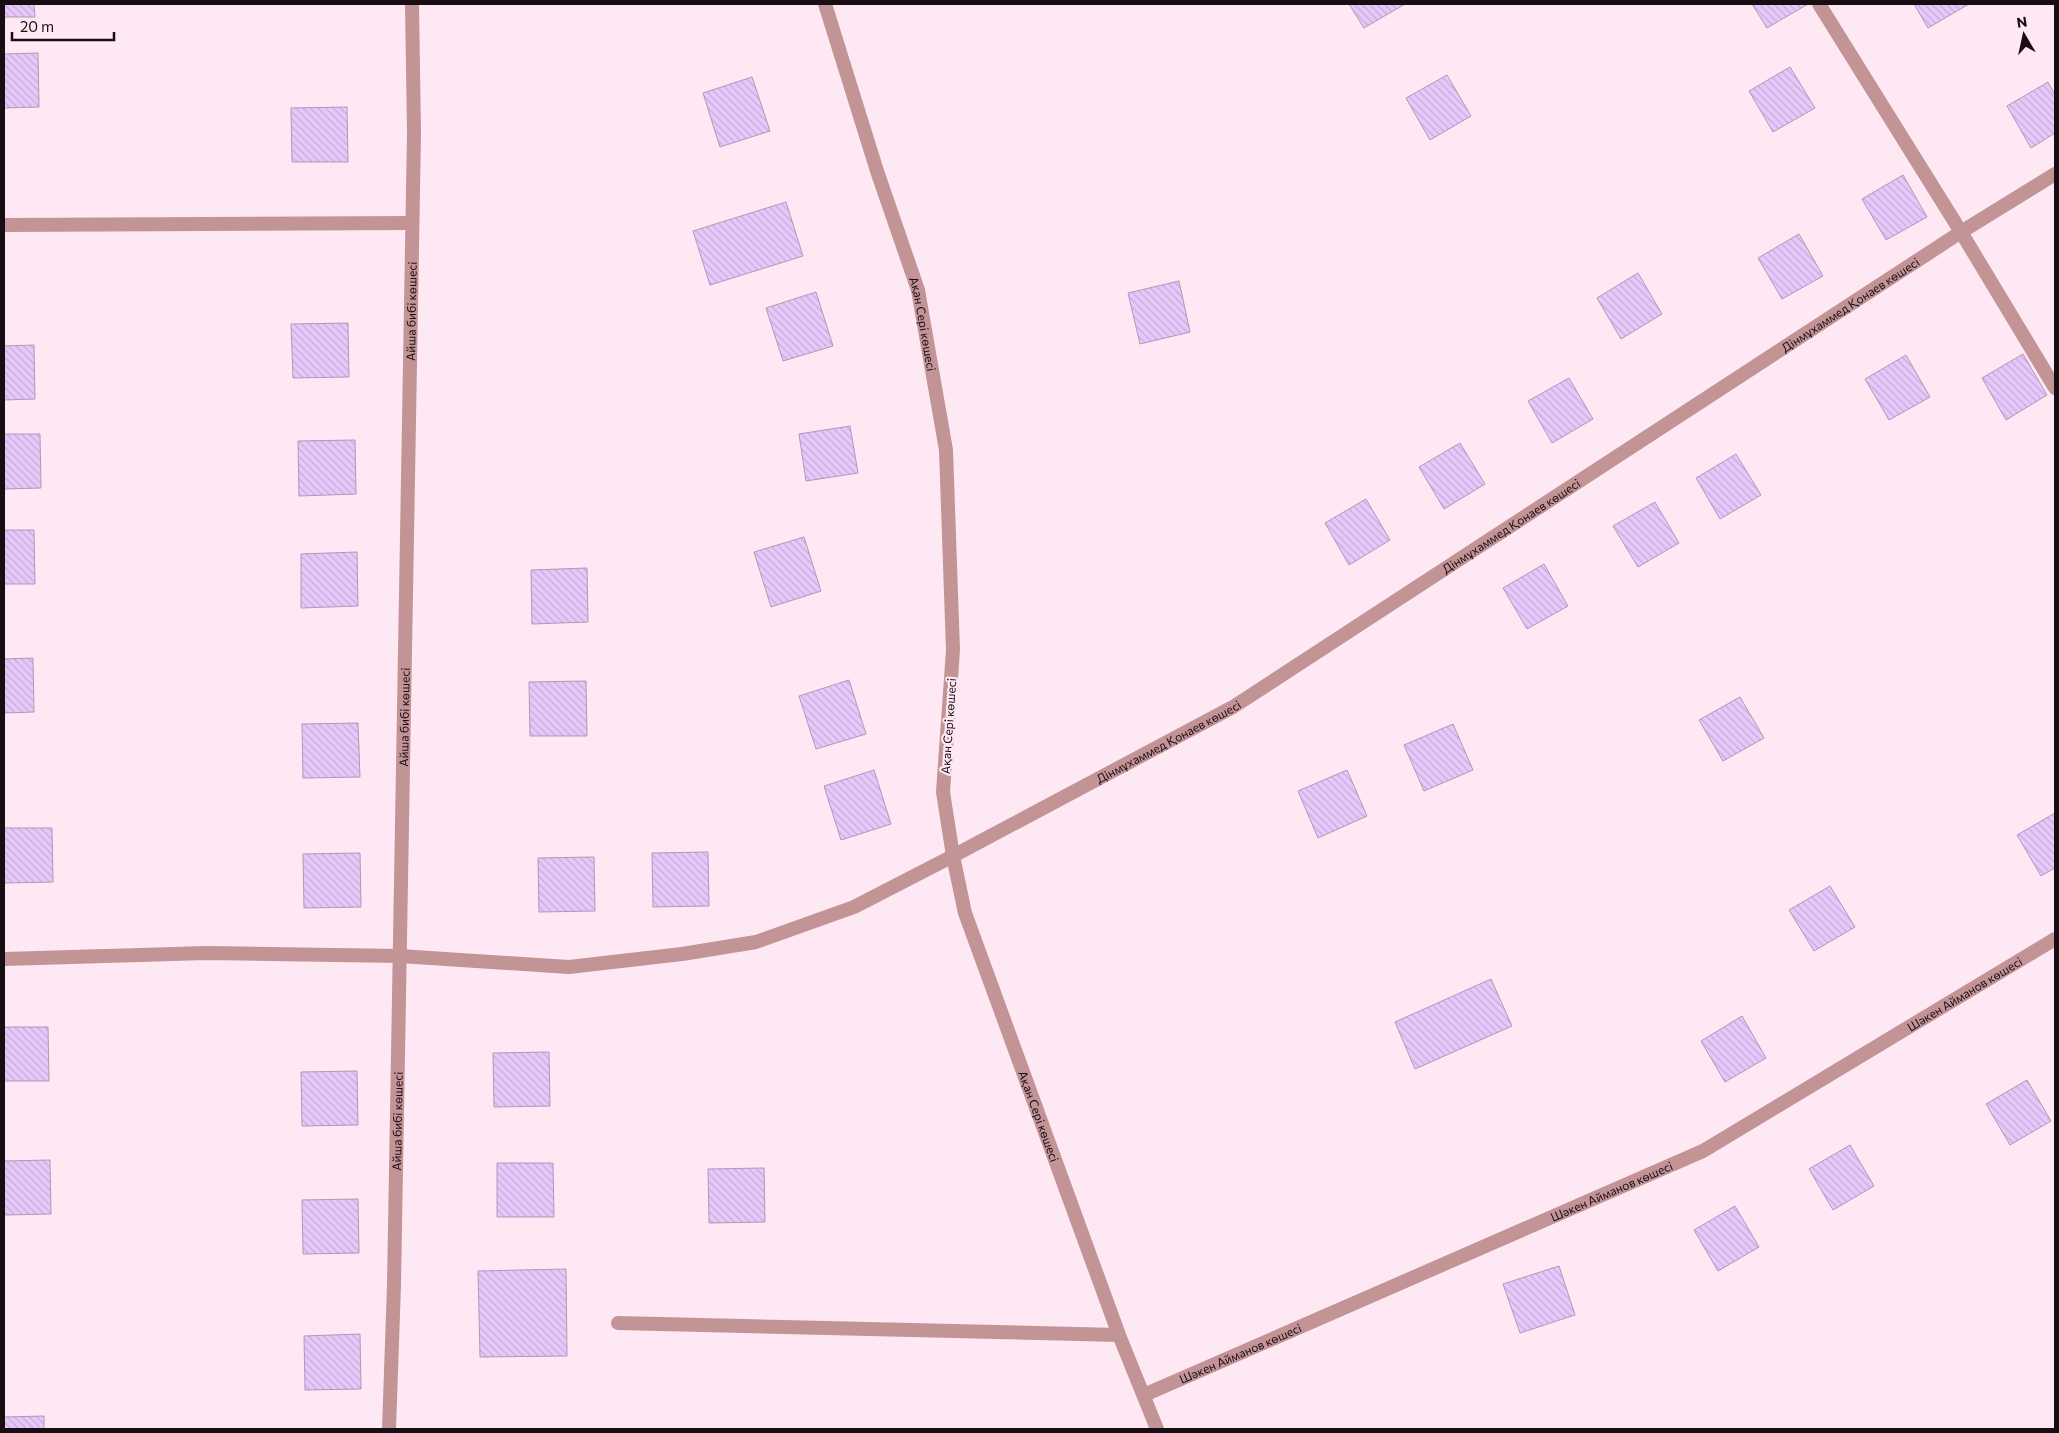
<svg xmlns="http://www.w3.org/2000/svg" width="2059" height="1433" font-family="Commissioner,sans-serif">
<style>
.building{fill:url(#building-back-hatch);stroke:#ad9ab8}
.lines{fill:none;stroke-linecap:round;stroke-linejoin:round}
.service{stroke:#c39495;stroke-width:14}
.minor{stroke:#c39495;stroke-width:14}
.labels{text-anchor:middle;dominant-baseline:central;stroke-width:4.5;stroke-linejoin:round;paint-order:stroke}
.street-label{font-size:12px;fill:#190d14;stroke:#fee8f3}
</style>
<defs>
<pattern id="building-back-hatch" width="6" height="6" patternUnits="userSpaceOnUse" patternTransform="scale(1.25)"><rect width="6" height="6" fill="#e8c8fb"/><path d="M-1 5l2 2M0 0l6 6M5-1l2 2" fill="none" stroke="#c6abd6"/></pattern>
</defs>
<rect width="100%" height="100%" fill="#fee8f3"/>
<path class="building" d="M 4,4 L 34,4 L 35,17 L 4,17 Z
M 1349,4 L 1405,4 L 1364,28 Z
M 1752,4 L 1808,4 L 1767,28 Z
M 1914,4 L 1969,4 L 1928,28 Z
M 38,53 L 39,107 L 4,108 L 4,54 Z
M 1790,67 L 1815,108 L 1773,132 L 1749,91 Z
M 1447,75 L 1471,116 L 1430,140 L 1406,98 Z
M 752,77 L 770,131 L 720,147 L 703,93 Z
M 2048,82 L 2055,95 L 2055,133 L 2031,148 L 2007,106 Z
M 347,107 L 348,162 L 292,162 L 291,108 Z
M 1903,175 L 1927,217 L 1886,240 L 1862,199 Z
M 786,202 L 803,256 L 710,285 L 693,231 Z
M 1799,234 L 1823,276 L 1782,299 L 1758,258 Z
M 1638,273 L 1662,314 L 1621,339 L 1597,298 Z
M 1179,281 L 1190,332 L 1140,344 L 1128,293 Z
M 816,292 L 833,346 L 783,361 L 766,308 Z
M 348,323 L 349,377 L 293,378 L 291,324 Z
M 34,345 L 35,399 L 4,400 L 4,346 Z
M 2023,354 L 2047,395 L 2006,420 L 1982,378 Z
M 1906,355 L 1930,397 L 1889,420 L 1865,379 Z
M 1569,378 L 1593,419 L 1552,443 L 1528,401 Z
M 850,426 L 858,473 L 806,481 L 799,434 Z
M 4,434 L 40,434 L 41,488 L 4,489 Z
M 355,440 L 356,494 L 299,496 L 298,441 Z
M 1460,443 L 1485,484 L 1444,509 L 1419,467 Z
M 1736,454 L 1761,495 L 1720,519 L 1696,478 Z
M 1366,499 L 1390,540 L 1349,565 L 1325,523 Z
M 1655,502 L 1679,543 L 1638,567 L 1613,526 Z
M 4,530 L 34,530 L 35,584 L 4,584 Z
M 804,537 L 821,591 L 771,607 L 754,552 Z
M 357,552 L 358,606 L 301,608 L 301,554 Z
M 1544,564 L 1568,606 L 1527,629 L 1503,588 Z
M 587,568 L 588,622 L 532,624 L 531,570 Z
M 33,658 L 34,712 L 4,713 L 4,659 Z
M 849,680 L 866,734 L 816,749 L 799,696 Z
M 586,681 L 587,736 L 530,736 L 529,682 Z
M 1740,697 L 1764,738 L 1723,761 L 1699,720 Z
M 358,723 L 360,777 L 303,778 L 302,724 Z
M 1453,724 L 1473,770 L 1424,791 L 1404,745 Z
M 874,770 L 891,824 L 841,840 L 824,786 Z
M 1347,770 L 1367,816 L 1318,838 L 1298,791 Z
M 2055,813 L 2055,868 L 2041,876 L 2017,835 Z
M 4,828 L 52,828 L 53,882 L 4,883 Z
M 708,852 L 709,906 L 653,907 L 652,853 Z
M 360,853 L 361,907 L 304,908 L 303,854 Z
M 594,857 L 595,911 L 539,912 L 538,858 Z
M 1830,886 L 1855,927 L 1814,951 L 1789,910 Z
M 1491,979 L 1512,1026 L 1415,1069 L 1395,1022 Z
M 1742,1016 L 1766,1058 L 1725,1082 L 1701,1041 Z
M 4,1027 L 48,1027 L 49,1081 L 4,1081 Z
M 549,1052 L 550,1106 L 494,1107 L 493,1053 Z
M 357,1071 L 358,1125 L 302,1126 L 301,1072 Z
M 2027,1080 L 2051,1121 L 2010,1145 L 1986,1104 Z
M 1850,1145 L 1874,1186 L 1833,1210 L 1809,1169 Z
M 50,1160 L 51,1214 L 4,1215 L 4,1161 Z
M 497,1163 L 553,1163 L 554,1217 L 497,1217 Z
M 764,1168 L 765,1222 L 709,1223 L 708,1169 Z
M 358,1199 L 359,1253 L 303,1254 L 302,1200 Z
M 1735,1206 L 1759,1247 L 1718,1271 L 1694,1230 Z
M 1559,1266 L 1575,1315 L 1520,1333 L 1503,1284 Z
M 566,1269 L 567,1356 L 480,1357 L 478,1271 Z
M 360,1334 L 361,1389 L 305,1390 L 304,1336 Z
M 44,1416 L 44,1429 L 4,1429 L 4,1417 Z"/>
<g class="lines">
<g class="service">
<path d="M 1819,4 L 1961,232 L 2055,388"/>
<path id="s1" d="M 953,856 L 1233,707 L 1961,232 L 2055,174"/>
<path id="s2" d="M 1144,1395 L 1703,1151 L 2055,939"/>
</g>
<g class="minor">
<path id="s3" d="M 825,4 L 877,171 L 918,290 L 946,450 L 953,650 L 943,792 L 953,856 L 965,913 L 1119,1335 L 1157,1429"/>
<path d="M 4,225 L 412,223"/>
<path d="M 4,959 L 207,953 L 400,956 L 569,967 L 682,954 L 756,942 L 854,907 L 953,856"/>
<path d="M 618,1323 L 1119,1335"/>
<path id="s4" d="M 389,1429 L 394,1285 L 414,133 L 412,4"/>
</g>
</g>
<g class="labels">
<g class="street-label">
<text stroke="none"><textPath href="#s1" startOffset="1054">Дінмұхаммед Қонаев көшесі</textPath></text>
<text stroke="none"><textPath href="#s4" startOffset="1118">Айша бибі көшесі</textPath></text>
<text stroke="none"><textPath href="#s3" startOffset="335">Ақан Сері көшесі</textPath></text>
<text stroke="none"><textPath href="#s1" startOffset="649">Дінмұхаммед Қонаев көшесі</textPath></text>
<text stroke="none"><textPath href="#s4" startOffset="712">Айша бибі көшесі</textPath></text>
<text transform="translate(948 726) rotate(-86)">Ақан Сері көшесі</text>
<text stroke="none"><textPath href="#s1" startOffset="244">Дінмұхаммед Қонаев көшесі</textPath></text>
<text stroke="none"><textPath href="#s2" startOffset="915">Шәкен Айманов көшесі</textPath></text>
<text stroke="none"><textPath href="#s3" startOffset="1145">Ақан Сері көшесі</textPath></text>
<text stroke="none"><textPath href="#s4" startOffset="308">Айша бибі көшесі</textPath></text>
<text stroke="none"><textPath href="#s2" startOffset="510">Шәкен Айманов көшесі</textPath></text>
<text stroke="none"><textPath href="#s2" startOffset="105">Шәкен Айманов көшесі</textPath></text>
</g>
</g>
<rect width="2059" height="1433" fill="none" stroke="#190d14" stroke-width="10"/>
<g transform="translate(2024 35) rotate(351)" stroke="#fee8f3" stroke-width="4" paint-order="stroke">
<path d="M0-4L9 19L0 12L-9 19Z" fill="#190d14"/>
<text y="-8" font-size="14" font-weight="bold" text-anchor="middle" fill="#190d14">N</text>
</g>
<path d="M12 32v8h102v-8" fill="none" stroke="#190d14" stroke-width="2.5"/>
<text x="20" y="32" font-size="15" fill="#190d14" stroke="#fee8f3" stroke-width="4" paint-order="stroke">20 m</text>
</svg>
